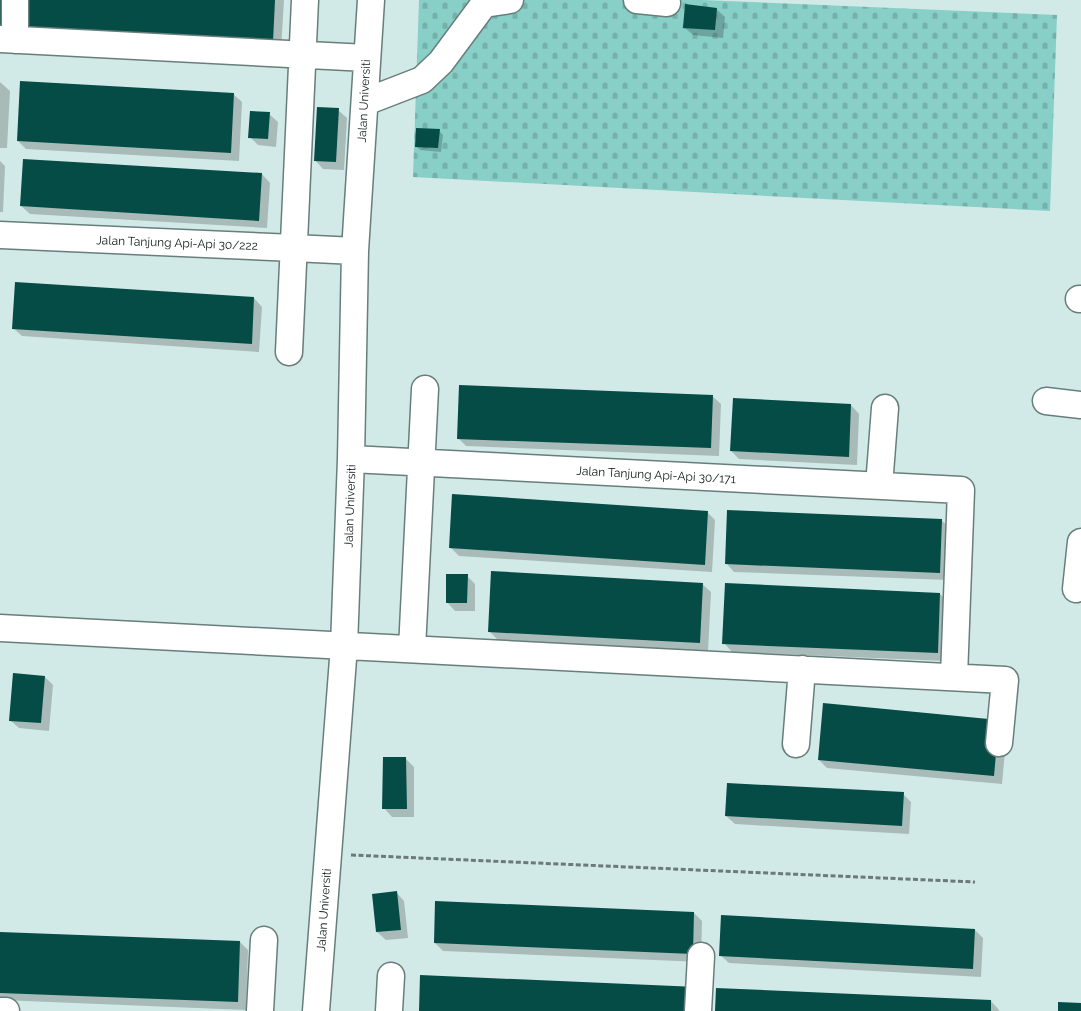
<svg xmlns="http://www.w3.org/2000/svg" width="1081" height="1011" font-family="Raleway,sans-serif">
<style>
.cemetery{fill:url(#cemetery-stones)}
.shadow{fill:#0003}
.building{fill:#054c46}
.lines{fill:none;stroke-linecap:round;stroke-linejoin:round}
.minor-casing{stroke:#687e7b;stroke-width:29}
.path{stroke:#6b7a79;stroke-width:3;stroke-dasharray:5 2.5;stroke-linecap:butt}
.minor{stroke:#fff;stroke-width:26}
.labels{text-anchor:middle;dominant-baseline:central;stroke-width:5;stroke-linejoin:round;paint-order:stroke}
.street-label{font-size:12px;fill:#121a19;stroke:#fff}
</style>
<defs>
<pattern id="cemetery-stones" width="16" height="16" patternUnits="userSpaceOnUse" patternTransform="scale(1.25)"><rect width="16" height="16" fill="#87cfc7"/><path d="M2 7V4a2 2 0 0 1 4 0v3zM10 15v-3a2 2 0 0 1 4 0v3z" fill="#74b1aa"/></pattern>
</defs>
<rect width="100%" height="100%" fill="#d2eae7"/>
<path class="cemetery" d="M 419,0 L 702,0 L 1057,15 L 1050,211 L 413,177 Z"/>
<path class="shadow" d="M 29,0 L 284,0 L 281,50 L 36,35 L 28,26 Z
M 716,9 L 725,17 L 723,38 L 693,35 L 684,27 Z
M 0,82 L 10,91 L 7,148 L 0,148 Z
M 233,94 L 242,102 L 239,161 L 26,149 L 18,141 Z
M 338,110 L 347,118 L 344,170 L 323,169 L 315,160 Z
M 269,114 L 278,122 L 276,147 L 258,145 L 250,137 Z
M 439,131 L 443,135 L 441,152 L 420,150 L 416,146 Z
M 0,161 L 5,166 L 3,212 L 0,212 Z
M 262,174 L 270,183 L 267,228 L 30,214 L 21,206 Z
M 254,298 L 262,307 L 259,352 L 22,336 L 13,328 Z
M 712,396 L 721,404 L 719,456 L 466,446 L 458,438 Z
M 851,405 L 859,414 L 857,465 L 739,459 L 731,451 Z
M 707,512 L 715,520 L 712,572 L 459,556 L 451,548 Z
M 941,520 L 950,528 L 948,580 L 734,572 L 726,563 Z
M 467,576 L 475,584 L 475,611 L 455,611 L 447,602 Z
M 702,584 L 711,592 L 708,651 L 498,640 L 489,631 Z
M 940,594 L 948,602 L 946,661 L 732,652 L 724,643 Z
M 45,677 L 53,685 L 49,731 L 19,728 L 10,720 Z
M 1007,729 L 1002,784 L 827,768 L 819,760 Z
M 406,759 L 414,767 L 414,817 L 392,817 L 384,808 Z
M 903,794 L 911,802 L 909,834 L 735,824 L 726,816 Z
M 396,892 L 404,901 L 408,938 L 386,940 L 377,932 Z
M 694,913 L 702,921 L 701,962 L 443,951 L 435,943 Z
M 975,930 L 983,938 L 981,977 L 729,963 L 720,955 Z
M 0,933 L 240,942 L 248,950 L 246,1010 L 0,1000 Z
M 991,1001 L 999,1010 L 999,1011 L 716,1011 Z"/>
<path class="building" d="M 0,0 L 9,0 L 7,27 L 0,27 Z
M 28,0 L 275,0 L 273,42 L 26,27 Z
M 685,4 L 717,8 L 715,30 L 683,28 Z
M 20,81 L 234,93 L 231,153 L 17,141 Z
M 317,107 L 339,108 L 336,162 L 314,161 Z
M 250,111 L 270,112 L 268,139 L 248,138 Z
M 416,128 L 440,129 L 438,148 L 415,147 Z
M 23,159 L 262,173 L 259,221 L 20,206 Z
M 15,282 L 254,297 L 252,344 L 12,329 Z
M 459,385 L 713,395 L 711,448 L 457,439 Z
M 733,398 L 851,404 L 849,457 L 730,451 Z
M 452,494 L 708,511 L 705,565 L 449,548 Z
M 727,510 L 942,519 L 940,573 L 725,564 Z
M 491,571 L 703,583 L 700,643 L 488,632 Z
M 446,574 L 468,574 L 467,603 L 446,603 Z
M 725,583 L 940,593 L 938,653 L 722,644 Z
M 13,673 L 45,676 L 41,723 L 9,721 Z
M 823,703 L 999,720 L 994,776 L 818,760 Z
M 383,757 L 406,757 L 407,809 L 382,809 Z
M 727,783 L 904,792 L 902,826 L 725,816 Z
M 397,891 L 401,930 L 376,932 L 372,894 Z
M 435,901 L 694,912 L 693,954 L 434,943 Z
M 721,915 L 975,929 L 973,969 L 719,956 Z
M 0,932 L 240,941 L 238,1002 L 0,993 Z
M 420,975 L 697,987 L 696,1011 L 419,1011 Z
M 716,988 L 991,1000 L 991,1011 L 715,1011 Z
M 1058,1002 L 1081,1003 L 1081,1011 L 1058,1011 Z"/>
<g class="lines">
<g class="minor-casing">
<path id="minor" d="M 637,0 L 667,3
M 0,39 L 367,58
M 15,40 L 15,0
M 365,102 L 422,80 L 441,62 L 484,4 L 510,0
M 0,235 L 294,248 L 355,251
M 1079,299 L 1081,299
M 289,352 L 305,0
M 1046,401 L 1081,405
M 351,459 L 961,490 L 954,677
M 879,486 L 885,408
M 1076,589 L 1081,542
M 0,628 L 1005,680 L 999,743
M 412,649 L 425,389
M 796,744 L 802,669
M 0,1011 L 6,1011
M 260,1011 L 264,940
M 316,1011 L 344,646 L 351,459 L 355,251 L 371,0
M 389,1011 L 391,976
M 698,1011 L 701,956"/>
</g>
<path class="path" d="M 351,855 L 975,882"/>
<use href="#minor" class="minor"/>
</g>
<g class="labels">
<g class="street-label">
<text transform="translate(364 101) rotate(-87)">Jalan Universiti</text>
<text transform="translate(177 243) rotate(2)">Jalan Tanjung Api-Api 30/222</text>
<text transform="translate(656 475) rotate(3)">Jalan Tanjung Api-Api 30/171</text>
<text transform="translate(350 506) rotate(-88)">Jalan Universiti</text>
<text transform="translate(324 910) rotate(-86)">Jalan Universiti</text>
</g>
</g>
</svg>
